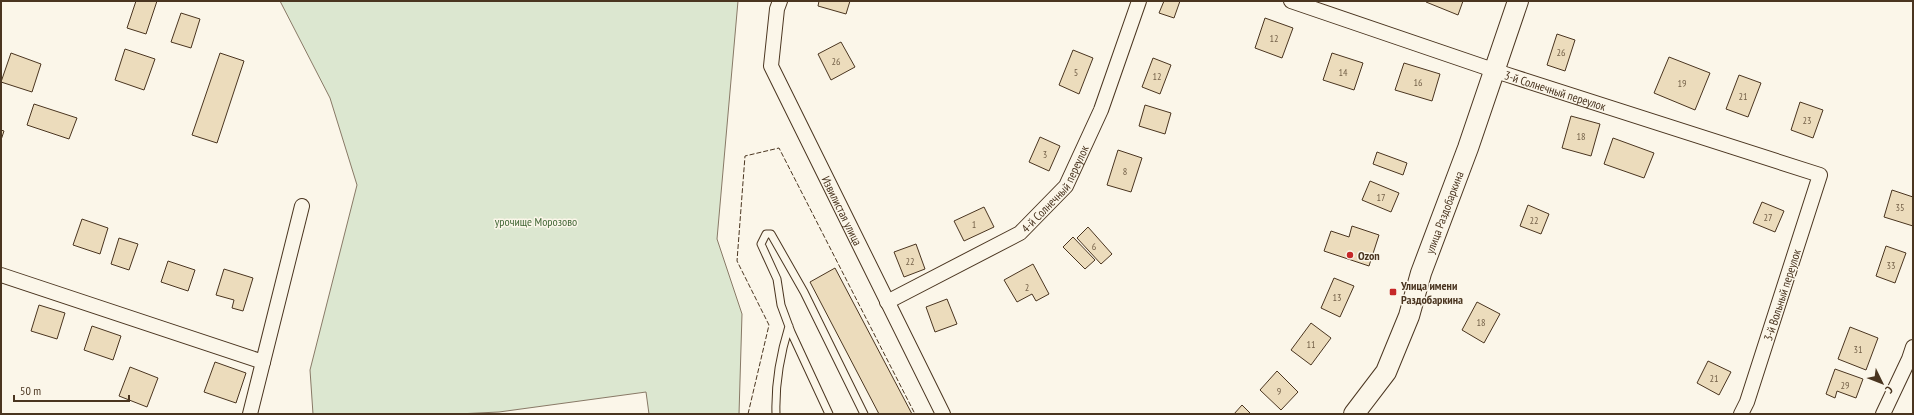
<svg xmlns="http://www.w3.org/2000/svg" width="1914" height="415" font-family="'PT Sans Narrow',sans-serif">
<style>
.green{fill:#dce7d0;stroke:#887966}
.building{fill:#ecdcbc;stroke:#4a3520}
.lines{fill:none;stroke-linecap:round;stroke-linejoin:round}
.lane-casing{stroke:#4a3520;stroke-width:9}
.street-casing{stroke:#4a3520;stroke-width:16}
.secondary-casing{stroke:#4a3520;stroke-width:22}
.lane{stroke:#fbf6e9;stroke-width:7}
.street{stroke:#fbf6e9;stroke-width:14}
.secondary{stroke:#fbf6e9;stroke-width:20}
.fence{stroke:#4a3520;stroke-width:1;stroke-dasharray:5 2;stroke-linecap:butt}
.poi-dot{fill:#c62828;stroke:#fbf6e9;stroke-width:1.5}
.labels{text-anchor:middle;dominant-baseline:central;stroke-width:3;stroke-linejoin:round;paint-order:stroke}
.number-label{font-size:10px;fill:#725f47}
.street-label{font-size:12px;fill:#4a3520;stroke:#fbf6e9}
.park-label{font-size:12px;fill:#436837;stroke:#fbf6e9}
.poi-label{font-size:12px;font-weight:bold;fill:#4a3520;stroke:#fbf6e9;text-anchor:start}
</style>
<rect width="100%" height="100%" fill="#fbf6e9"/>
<path class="green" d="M 280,1 L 738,1 L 717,239 L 742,314 L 739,414 L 649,414 L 646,392 L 499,412 L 457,414 L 313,414 L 310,370 L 357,185 L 330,98 Z"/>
<path class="building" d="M 136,1 L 157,1 L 146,34 L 127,28 Z
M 819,1 L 850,1 L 846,14 L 818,6 Z
M 1164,1 L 1180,1 L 1174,18 L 1159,13 Z
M 1426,1 L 1463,1 L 1458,15 L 1426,2 Z
M 181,13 L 200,19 L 191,48 L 171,42 Z
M 1265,18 L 1293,28 L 1282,58 L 1255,48 Z
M 1557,34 L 1575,40 L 1565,71 L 1547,65 Z
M 841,42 L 855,67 L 831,80 L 818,54 Z
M 125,49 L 155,59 L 144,90 L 115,80 Z
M 1073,50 L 1093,58 L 1079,94 L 1059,85 Z
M 11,53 L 41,64 L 32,92 L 1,82 Z
M 220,53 L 244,61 L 217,143 L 192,135 Z
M 1332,53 L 1363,63 L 1354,90 L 1323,80 Z
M 1669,57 L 1710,73 L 1695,110 L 1654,93 Z
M 1153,58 L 1171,65 L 1160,94 L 1142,87 Z
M 1404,63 L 1440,74 L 1432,101 L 1395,90 Z
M 1739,75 L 1761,83 L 1748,117 L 1726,109 Z
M 1800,102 L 1823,110 L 1813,138 L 1791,130 Z
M 34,104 L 77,118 L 69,139 L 27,125 Z
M 1145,105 L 1171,113 L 1165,134 L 1139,126 Z
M 1571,116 L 1600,124 L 1591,156 L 1562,148 Z
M 1,130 L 4,131 L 1,140 Z
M 1040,137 L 1060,146 L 1049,171 L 1029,162 Z
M 1613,138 L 1654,153 L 1644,178 L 1604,164 Z
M 1118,150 L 1142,158 L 1131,192 L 1107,185 Z
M 1377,152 L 1407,163 L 1403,175 L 1373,164 Z
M 1370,181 L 1399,193 L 1391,212 L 1362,200 Z
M 1892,190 L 1913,197 L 1913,226 L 1884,217 Z
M 1762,202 L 1784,211 L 1775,232 L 1753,223 Z
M 1528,205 L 1549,214 L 1541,234 L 1520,226 Z
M 984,207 L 994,227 L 964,241 L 954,221 Z
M 82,219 L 108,228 L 100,254 L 73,245 Z
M 1352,226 L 1379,235 L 1369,266 L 1324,251 L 1331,231 L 1349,237 Z
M 1088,227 L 1112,254 L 1101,264 L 1077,238 Z
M 1073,237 L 1095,260 L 1085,269 L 1063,247 Z
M 119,238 L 138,244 L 129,270 L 111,264 Z
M 916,244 L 925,269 L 904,277 L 894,252 Z
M 1886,246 L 1906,253 L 1895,283 L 1876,276 Z
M 168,261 L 195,270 L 188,291 L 161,282 Z
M 1033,264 L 1049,294 L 1036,301 L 1032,294 L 1017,302 L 1004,280 Z
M 835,268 L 912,414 L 879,414 L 810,282 Z
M 224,269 L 253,278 L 243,311 L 232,308 L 234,300 L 216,295 Z
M 1334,278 L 1354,286 L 1340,317 L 1321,308 Z
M 947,299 L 957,324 L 935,332 L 926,307 Z
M 1477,302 L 1500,314 L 1484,343 L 1462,330 Z
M 39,305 L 65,313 L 57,339 L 31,331 Z
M 1311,323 L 1331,338 L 1311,365 L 1291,350 Z
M 92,326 L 121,336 L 113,360 L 84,350 Z
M 1850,327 L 1878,338 L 1866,370 L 1838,359 Z
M 1708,361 L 1731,372 L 1719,395 L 1697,383 Z
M 215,362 L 246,373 L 236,403 L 204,392 Z
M 130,367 L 158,378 L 147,407 L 119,396 Z
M 1835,369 L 1863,379 L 1856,398 L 1837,391 L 1835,398 L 1826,394 Z
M 1277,371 L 1298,392 L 1281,410 L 1260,390 Z
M 1242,405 L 1251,414 L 1234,414 Z"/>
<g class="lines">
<g class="lane-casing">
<path id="lane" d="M 776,414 C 775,383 780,355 789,326
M 829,414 L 791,332 L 781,305 L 777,279 L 761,244 L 766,234 L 771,234 L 804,292 L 864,414"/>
</g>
<g class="street-casing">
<g id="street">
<path id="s1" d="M 780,1 L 777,9 L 771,66 L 943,414"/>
<path id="s2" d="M 1291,1 L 1505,74 L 1820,175 L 1747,402 L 1741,414"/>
<path d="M 1,275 L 263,362"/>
<path id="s3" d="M 887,302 L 1020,233 L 1066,186 L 1101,110 L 1139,1"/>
<path d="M 250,414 L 302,206"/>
<path d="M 1883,414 L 1909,359 L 1913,347"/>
</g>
</g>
<g class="secondary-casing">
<g id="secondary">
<path id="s4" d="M 1354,414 L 1386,372 L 1409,316 L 1421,273 L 1468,148 L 1518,1"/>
</g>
</g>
<use href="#lane" class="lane"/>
<use href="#street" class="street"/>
<use href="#secondary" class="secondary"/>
<path class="fence" d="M 748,414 L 769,325 L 737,261 L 745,156 L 779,148 L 915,414"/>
</g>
<g class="poi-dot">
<circle cx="1350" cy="255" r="4"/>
<rect x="1389" y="288" width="8" height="8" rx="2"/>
</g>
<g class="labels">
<g class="number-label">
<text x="1274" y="38">12</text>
<text x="1561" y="52">26</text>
<text x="836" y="61">26</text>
<text x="1076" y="72">5</text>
<text x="1343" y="72">14</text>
<text x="1157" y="76">12</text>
<text x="1418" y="82">16</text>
<text x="1682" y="83">19</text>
<text x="1743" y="96">21</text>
<text x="1807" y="120">23</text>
<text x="1581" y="136">18</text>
<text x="1045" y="154">3</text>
<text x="1125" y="171">8</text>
<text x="1381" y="197">17</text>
<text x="1900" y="207">35</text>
<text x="1768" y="217">27</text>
<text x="1534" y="220">22</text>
<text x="974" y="224">1</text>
<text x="1094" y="246">6</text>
<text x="910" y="261">22</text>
<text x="1891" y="265">33</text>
<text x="1027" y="287">2</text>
<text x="1337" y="297">13</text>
<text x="1481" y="322">18</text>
<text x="1311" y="344">11</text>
<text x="1858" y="349">31</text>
<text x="1714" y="378">21</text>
<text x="1845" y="385">29</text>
<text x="1279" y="391">9</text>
</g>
<g class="street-label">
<text stroke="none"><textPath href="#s2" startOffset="279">3-й Солнечный переулок</textPath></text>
<text stroke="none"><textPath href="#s3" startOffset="207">4-й Солнечный переулок</textPath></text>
<text stroke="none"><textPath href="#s1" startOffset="227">Извилистая улица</textPath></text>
<text stroke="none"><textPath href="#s4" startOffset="223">улица Раздобаркина</textPath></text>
<text transform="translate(1782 295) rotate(-72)">3-й Вольный переулок</text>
</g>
<g class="park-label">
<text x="536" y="221">урочище Морозово</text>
</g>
<g class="poi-label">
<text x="1358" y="255">Ozon</text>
<text x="1401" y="285">Улица имени<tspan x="1401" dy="14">Раздобаркина</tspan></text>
</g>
</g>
<rect width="1914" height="415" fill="none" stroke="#4a3520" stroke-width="4"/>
<g transform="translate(1882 383) rotate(133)" stroke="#fbf6e9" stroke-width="3" paint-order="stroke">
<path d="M0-3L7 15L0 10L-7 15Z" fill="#4a3520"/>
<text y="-6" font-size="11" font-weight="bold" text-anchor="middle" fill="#4a3520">С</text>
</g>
<path d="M14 395v6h115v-6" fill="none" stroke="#4a3520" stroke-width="2"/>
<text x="20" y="395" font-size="12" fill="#4a3520" stroke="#fbf6e9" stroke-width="3" paint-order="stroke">50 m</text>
</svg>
